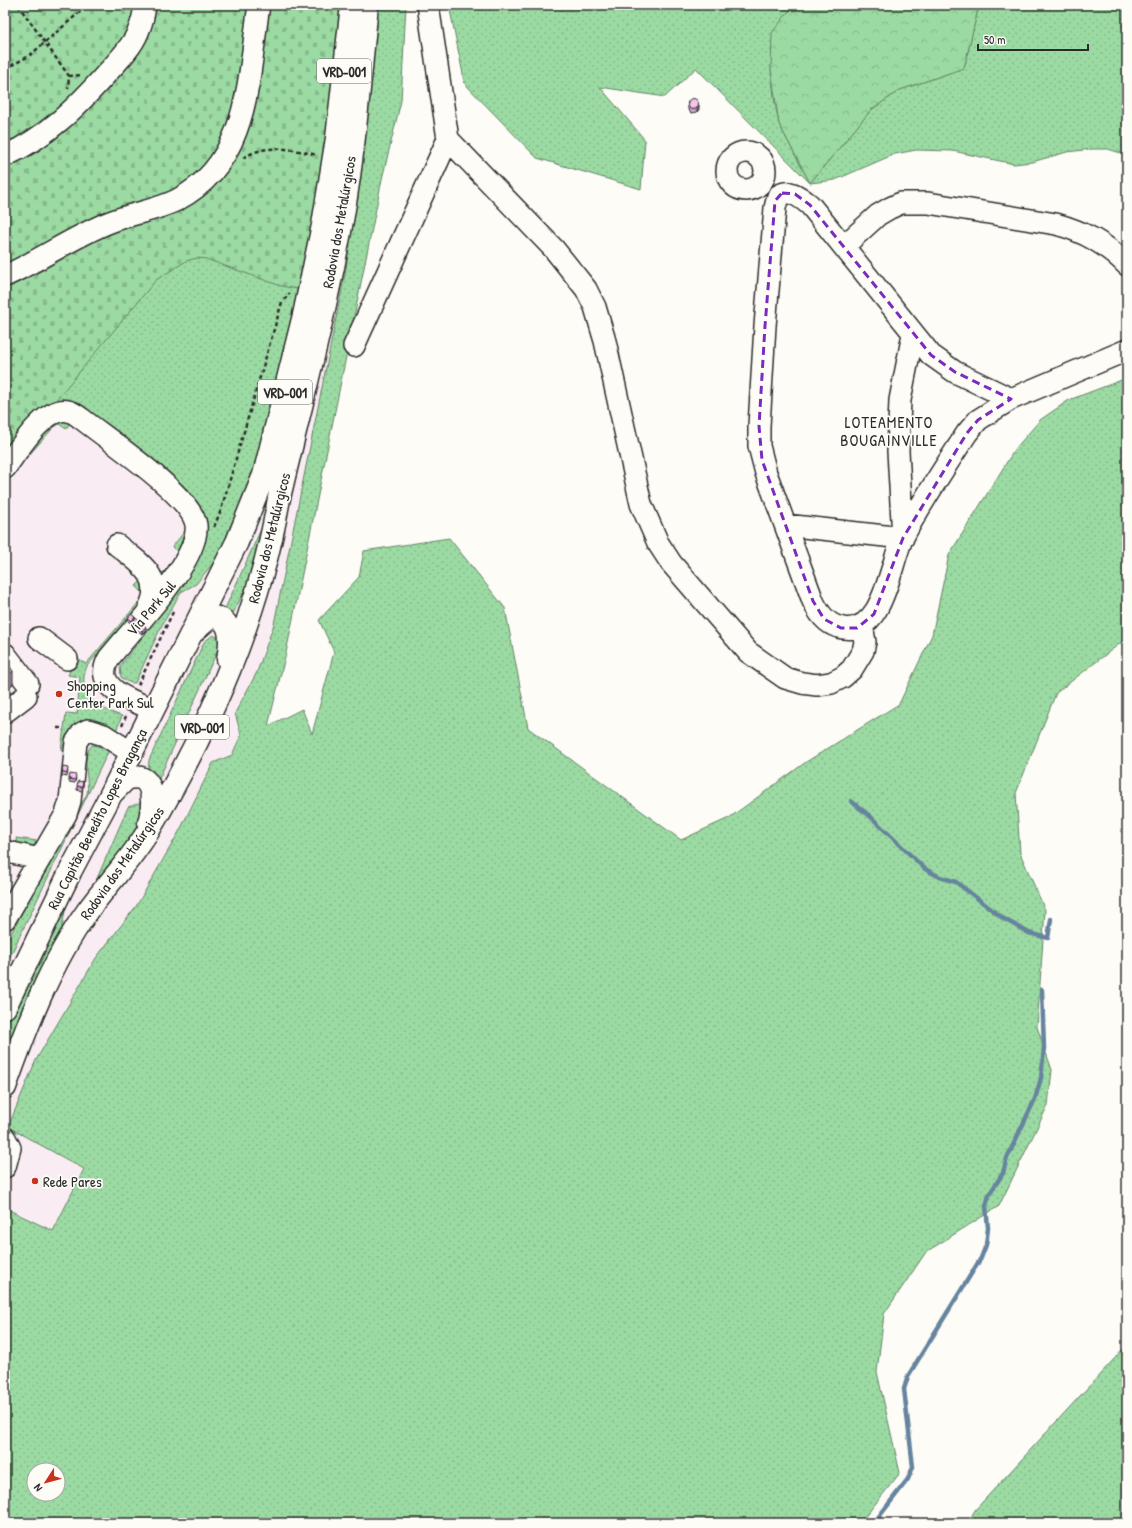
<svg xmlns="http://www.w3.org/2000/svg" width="1132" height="1528" font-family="'Patrick Hand',sans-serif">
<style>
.built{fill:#faecf3}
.grass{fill:url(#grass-dots);stroke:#638266;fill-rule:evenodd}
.forest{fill:url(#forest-crowns);stroke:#638266}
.cemetery{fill:url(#cemetery-stones);stroke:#638266}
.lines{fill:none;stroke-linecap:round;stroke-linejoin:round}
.stream{stroke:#66849e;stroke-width:4.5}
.minor-casing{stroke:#2b2b2b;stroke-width:24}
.major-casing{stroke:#2b2b2b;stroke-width:25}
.path{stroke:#2b2b2b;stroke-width:2.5;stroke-dasharray:4 3;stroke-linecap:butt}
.minor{stroke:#fdfcf7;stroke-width:21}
.major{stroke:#fdfcf7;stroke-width:22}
.wall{fill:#d1a9c9;stroke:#2b2b2b}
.shaded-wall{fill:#aa8aa4;stroke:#2b2b2b}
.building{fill:#f3c5ea;stroke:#2b2b2b}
.marked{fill:none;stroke:#7b2cbf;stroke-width:3;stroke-dasharray:8 5;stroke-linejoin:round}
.poi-dot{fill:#c8321e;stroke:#fdfcf7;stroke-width:1.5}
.labels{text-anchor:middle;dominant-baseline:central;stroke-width:3.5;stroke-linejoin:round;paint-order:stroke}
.shield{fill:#fdfcf7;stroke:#6a6a68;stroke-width:1}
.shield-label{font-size:14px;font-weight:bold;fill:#2b2b2b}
.street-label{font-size:15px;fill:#2b2b2b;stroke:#fdfcf7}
.poi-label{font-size:15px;fill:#2b2b2b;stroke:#fdfcf7;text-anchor:start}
.neighbourhood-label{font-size:16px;letter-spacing:1px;fill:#2b2b2b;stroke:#fdfcf7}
</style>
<defs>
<pattern id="grass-dots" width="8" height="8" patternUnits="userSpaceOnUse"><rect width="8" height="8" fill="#9bdaa2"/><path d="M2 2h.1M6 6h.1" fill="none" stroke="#86bb8c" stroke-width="1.8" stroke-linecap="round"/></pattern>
<pattern id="forest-crowns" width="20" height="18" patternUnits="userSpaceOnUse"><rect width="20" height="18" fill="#9bdaa2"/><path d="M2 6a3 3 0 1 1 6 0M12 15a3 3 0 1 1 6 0" fill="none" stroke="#86bb8c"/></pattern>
<pattern id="cemetery-stones" width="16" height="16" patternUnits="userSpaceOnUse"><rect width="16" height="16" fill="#9bdaa2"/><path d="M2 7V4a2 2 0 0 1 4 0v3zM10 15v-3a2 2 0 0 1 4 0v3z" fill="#86bb8c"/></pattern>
</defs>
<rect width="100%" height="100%" fill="#fdfcf7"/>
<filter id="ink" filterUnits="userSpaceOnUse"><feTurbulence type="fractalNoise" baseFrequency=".025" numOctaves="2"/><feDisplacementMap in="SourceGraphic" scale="8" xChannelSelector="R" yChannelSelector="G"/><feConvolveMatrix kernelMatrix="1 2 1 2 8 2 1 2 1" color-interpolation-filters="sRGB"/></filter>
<g filter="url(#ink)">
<path class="built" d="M 290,288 L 340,300 L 274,624 L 257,672 L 235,713 L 241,735 L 232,755 L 213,763 L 180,830 L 137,905 L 96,958 L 9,1127 L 84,1169 L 53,1232 L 5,1208 L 5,458 L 30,425 Z"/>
<path class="grass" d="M 377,5 L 406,5 L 401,101 L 382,179 L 286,653 L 268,726 L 302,709 L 312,734 L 334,652 L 319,620 L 359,577 L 364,551 L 449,538 L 505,608 L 528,728 L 681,840 L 729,818 L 806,762 L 899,704 L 932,635 L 949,555 L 1015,449 L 1040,420 L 1069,400 L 1127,378 L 1127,638 L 1056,693 L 1016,793 L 1020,853 L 1045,910 L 1037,1027 L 1052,1070 L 1048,1105 L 999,1206 L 926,1252 L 884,1314 L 877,1372 L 900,1473 L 860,1523 L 5,1523 L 5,1208 L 53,1231 L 84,1169 L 8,1127 L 36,1060 L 96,958 L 137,905 L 180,830 L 213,763 L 232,755 L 241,735 L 235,713 L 257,672 L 274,624 L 346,269 L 372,63 ZM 34,1470 L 58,1470 L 58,1494 L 34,1494 Z
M 449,5 L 805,5 L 788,12 L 771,69 L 774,97 L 779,124 L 810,183 L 871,110 L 900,90 L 964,68 L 979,5 L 1127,5 L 1127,155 L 1108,149 L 1092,149 L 1067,152 L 1032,162 L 1014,164 L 953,151 L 916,150 L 895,154 L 835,180 L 810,183 L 696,68 L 665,97 L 600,87 L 645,140 L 641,189 L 537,158 L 465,84 Z
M 106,236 L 307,274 L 253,476 L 222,552 L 196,584 L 181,592 L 162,625 L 135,683 C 129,683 125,681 121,677 L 120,666 L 149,629 L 162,610 L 201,521 L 52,409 L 5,283 Z
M 66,417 L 70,423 L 66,429 L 59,424 L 53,428 L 5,482 L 5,475 L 32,439 Z
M 189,526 L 190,529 L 175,569 L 161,589 L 161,581 L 153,566 L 154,565 L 163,573 L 179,554 L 172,547 Z
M 262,527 L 249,581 L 232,616 L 224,611 Z
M 143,579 L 148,595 L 87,666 C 75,694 99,709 122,716 L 114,736 L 69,736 L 61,750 L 66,713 L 77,714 L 80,677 L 68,675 L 76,658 L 86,664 L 145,595 L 136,586 Z
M 213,635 L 221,639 L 220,645 L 157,783 L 148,773 L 149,760 L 204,642 Z
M 92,745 L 110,748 L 5,967 L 5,944 L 87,794 C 90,780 80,757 92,745 Z
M 142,802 L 146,809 L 132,836 L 95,883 L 128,807 Z
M 16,838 L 38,841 L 35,848 L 17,846 Z
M 66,906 L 60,937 L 5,1068 L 5,1029 L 25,983 Z
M 1127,1345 L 1127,1523 L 968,1523 L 975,1510 Z"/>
<path class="forest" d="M 805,5 L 979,5 L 964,68 L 900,90 L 871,110 L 810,183 L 779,124 L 771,69 L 772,33 L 788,12 Z"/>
<path class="cemetery" d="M 5,5 L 346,5 L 337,79 L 303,290 L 281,286 L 206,259 L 197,258 L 186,261 L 156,280 L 46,412 L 5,456 Z"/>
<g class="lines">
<path class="stream" d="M 851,801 L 871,817 L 925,869 L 940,877 L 956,882 L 1004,919 L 1029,933 L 1048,938 L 1051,919
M 874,1523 L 908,1479 L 913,1467 L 904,1389 L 908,1376 L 981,1258 L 986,1245 L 988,1228 L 986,1206 L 989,1195 L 1003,1173 L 1007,1158 L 1035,1099 L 1041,1078 L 1044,1048 L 1042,990"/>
<g class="minor-casing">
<path id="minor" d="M 428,5 L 448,139 L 554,249 L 586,289 L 595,307 L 605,341 L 641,504 L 658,543 L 671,563 L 748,652 L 785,678 L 802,683 L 817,685 L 831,683 L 843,677 L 852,669 L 863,651 L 865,642 L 862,625
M727 171a19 19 0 1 1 38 0a19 19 0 1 1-38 0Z
M 5,156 C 47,137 77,107 107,73 C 118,61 132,47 138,32 C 142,23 144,14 145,5
M 844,246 L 878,215 L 890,208 L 901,203 L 928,203 L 1056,224 C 1085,232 1106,244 1127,265
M 5,276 C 41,260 74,236 110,222 C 132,213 155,211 177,200 C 250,162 248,77 259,5
M 354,346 L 448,139
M 1011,399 L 955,372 L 931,355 L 810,205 C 800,197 790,188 778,196 L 775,208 L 765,326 L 759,426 L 759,446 L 766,473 L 813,601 C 819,614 828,626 843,628 C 884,635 890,563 903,537 C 922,501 945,467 967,433 L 978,420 L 1011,399 L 1127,350
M 5,468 C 18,451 44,406 68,411 C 73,412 78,416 82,419 C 107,439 192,496 196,525 C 200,561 131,630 109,658 C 91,688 132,701 153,709
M 785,525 L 903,538 L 898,451 L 900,400 L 913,334
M 117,545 C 139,563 165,576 149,608
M 39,638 L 67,659
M 5,654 L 28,684
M 5,712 L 26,696
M 8,852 L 39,859
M 5,919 L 66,814 L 70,801 L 76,742 L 82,733 L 88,730 L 104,735 L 132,753
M 5,1138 L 10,1148 L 5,1167"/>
</g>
<g class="major-casing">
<path id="major" d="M 193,632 L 210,617 C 234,616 231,643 228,659
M 113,792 L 126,779 C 156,769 154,804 149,823
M 5,1007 L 71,870 L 108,800 L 237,542 L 264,475 L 304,315 L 323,225 L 337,138 L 352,5
M 5,1087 C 26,1028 50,964 87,912 C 106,885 130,861 147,833 C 208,731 259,617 279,498 C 301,404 326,311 343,215 C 355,146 360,75 367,5"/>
</g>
<path class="path" d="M 18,5 L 69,76 L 68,89
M 5,69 L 29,56 L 88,5
M 69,76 L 83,75
M 243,158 C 267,143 291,149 317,155
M 214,527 L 221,510 L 282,302 L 290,293
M 138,685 L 174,610
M 122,726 L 126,716
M 57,728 L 64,728"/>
<use href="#minor" class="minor"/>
<use href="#major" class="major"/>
</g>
<path class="wall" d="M 688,102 L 699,109 L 697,112 L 691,113 L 688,110 Z
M 128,618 L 140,622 L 137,629 L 133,626 L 133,623 L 132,625 L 128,621 Z
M 138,627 L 146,630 L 142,634 L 138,631 Z
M 68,771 L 67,777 L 62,776 L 62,772 Z
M 76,778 L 75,783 L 69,782 L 69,779 Z
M 83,785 L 82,791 L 77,790 L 77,786 Z"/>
<path class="shaded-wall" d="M 699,105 L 699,109 L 697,112 L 697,109 Z
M 135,617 L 135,621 L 132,625 L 132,621 Z
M 140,622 L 140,625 L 137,629 L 137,626 Z
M 146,627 L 146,630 L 142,634 L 142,631 Z
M 13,671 L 13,684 L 5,690 L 5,677 Z"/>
<path class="building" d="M687.5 104a5.5 5.5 0 1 1 11 0a5.5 5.5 0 1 1-11 0Z
M 131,614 L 135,617 L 132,621 L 128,618 Z
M 136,618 L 140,622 L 137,626 L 133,622 Z
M 142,623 L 146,627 L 142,631 L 138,627 Z
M 5,660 L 13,671 L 5,677 Z
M 63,767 L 68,768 L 67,774 L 62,772 Z
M 70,774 L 76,775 L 75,780 L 69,779 Z
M 78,781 L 83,782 L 82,787 L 77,786 Z"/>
</g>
<path class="marked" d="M 782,193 L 795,194 L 810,205 L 931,355 L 955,372 L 1011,399 L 978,420 L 967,433 L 903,538 L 874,614 L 857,628 L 841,628 L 824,619 L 813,601 L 762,460 L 759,426 L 765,326 L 775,201 Z"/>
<g class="poi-dot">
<circle cx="59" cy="694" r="4"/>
<circle cx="35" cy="1181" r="4"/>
</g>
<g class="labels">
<g class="shield">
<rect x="317" y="59" width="54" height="24" rx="3"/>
<rect x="258" y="380" width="54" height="24" rx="3"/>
<rect x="175" y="715" width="54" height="24" rx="3"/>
</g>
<g class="shield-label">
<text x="344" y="71">VRD-001</text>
<text x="285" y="392">VRD-001</text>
<text x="202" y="727">VRD-001</text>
</g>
<g class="street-label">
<text transform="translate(339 222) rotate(-80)">Rodovia dos Metalúrgicos</text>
<text transform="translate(269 538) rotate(-76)">Rodovia dos Metalúrgicos</text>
<text transform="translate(151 608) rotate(-50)">Via Park Sul</text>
<text transform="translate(97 819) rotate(-63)">Rua Capitão Benedito Lopes Bragança</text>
<text transform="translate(122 863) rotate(-55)">Rodovia dos Metalúrgicos</text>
</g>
<g class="poi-label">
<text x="67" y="685">Shopping<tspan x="67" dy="17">Center Park Sul</tspan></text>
<text x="43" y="1181">Rede Pares</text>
</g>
<g class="neighbourhood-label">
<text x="889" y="422">LOTEAMENTO<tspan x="889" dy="18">BOUGAINVILLE</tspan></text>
</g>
</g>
<rect width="1132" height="1528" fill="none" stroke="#fdfcf7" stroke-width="20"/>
<rect x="10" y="10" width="1112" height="1508" fill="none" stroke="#2b2b2b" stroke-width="1.5" filter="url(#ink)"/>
<g transform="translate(46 1482) rotate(234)"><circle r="19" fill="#fdfcf7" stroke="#a9a8a5"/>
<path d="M0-3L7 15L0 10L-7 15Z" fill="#c8321e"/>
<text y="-6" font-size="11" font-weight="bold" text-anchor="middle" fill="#2b2b2b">N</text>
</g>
<path d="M978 44v6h110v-6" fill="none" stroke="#2b2b2b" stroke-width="2"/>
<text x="984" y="44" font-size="12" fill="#2b2b2b" stroke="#fdfcf7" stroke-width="3" paint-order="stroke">50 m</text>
</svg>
